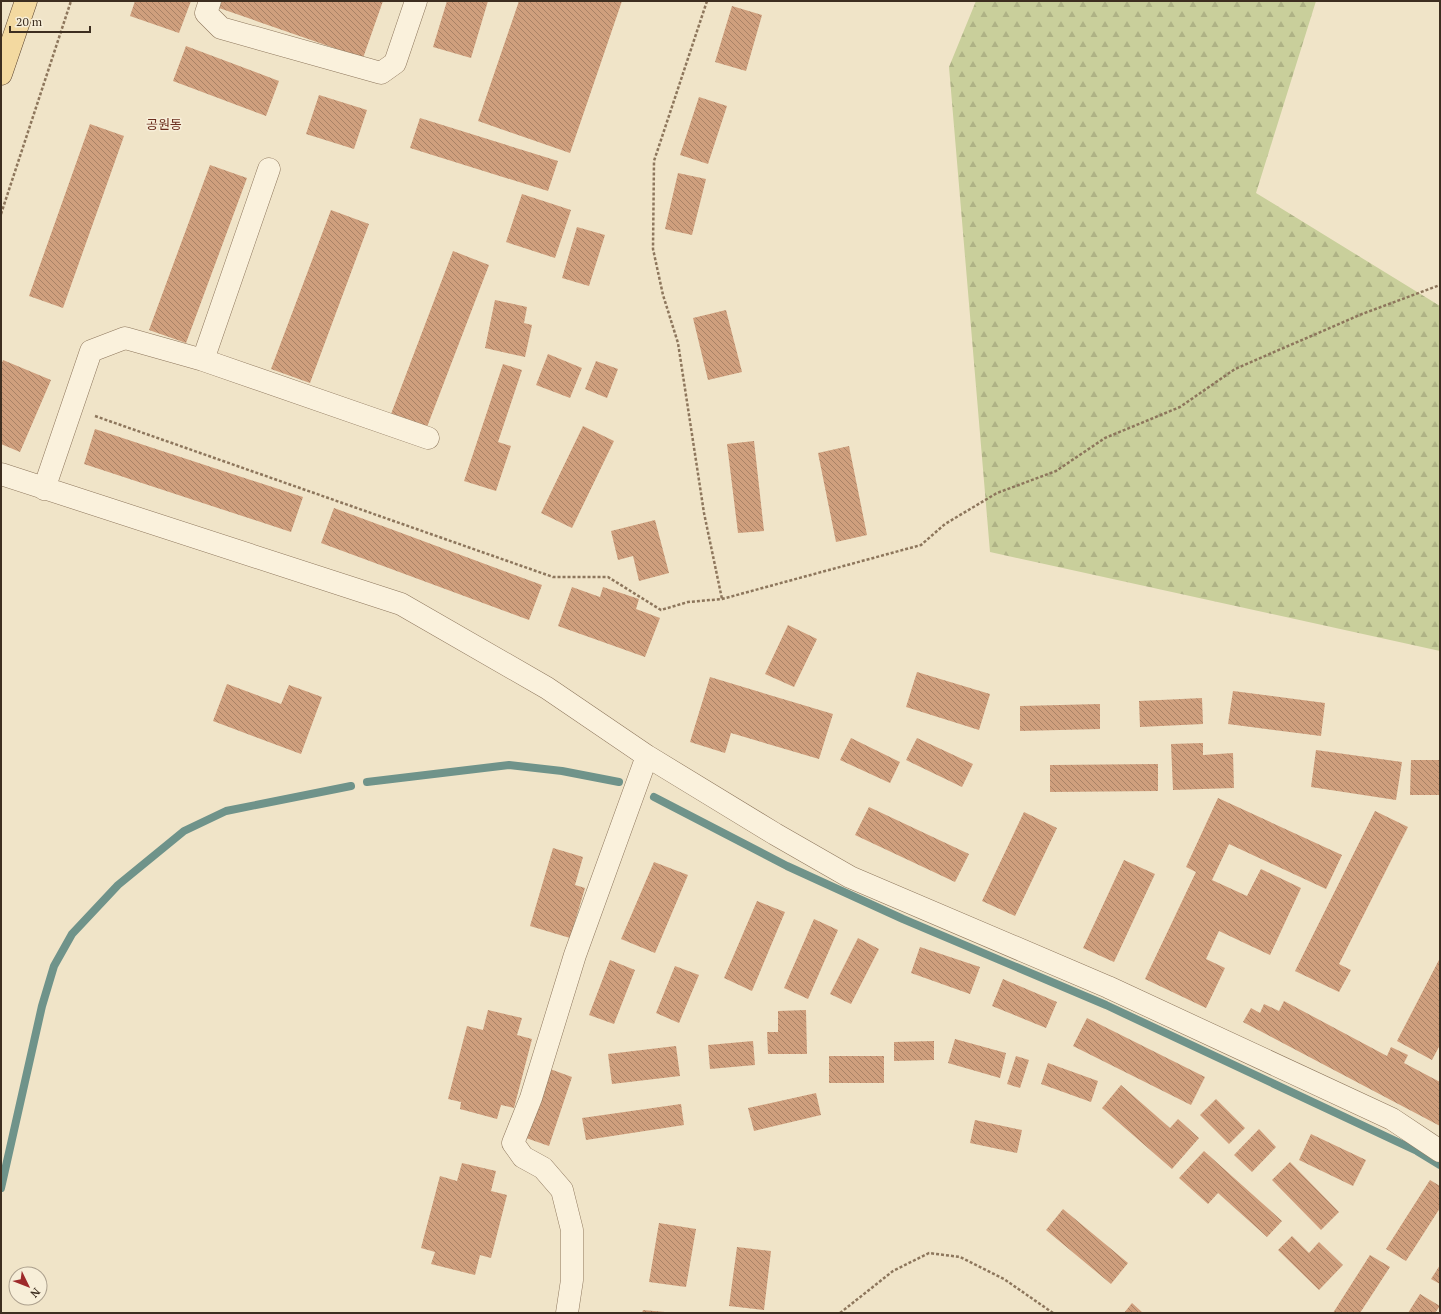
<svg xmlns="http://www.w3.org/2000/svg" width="1441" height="1314" font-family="'PT Serif','Noto Sans KR',serif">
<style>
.forest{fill:url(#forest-firs)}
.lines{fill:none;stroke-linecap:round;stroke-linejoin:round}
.stream{stroke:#6f938a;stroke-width:8}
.building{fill:url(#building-back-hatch)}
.street-casing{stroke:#8d765c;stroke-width:23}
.primary-casing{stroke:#5b4430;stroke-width:23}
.path{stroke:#8d765c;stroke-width:2.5;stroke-dasharray:3 2;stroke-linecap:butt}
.street{stroke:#faf1dc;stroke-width:22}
.primary{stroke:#f3d9a0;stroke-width:22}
.labels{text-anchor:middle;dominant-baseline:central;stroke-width:3;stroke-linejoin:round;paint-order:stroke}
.quarter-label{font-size:13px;fill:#6b2e1e;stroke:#f7eed8}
</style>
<defs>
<pattern id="forest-firs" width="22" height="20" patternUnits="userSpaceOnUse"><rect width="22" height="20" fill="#c9cf9b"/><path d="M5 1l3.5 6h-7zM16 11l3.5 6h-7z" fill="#aeb285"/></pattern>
<pattern id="building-back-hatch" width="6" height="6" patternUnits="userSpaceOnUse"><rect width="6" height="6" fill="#cf9f7d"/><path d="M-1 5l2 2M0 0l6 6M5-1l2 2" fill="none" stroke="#a98266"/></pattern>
</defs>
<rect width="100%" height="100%" fill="#f0e4c8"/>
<path class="forest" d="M 976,1 L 1316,1 L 1256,193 L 1440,306 L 1440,651 L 990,552 L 949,67 Z"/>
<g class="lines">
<path class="stream" d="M 367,782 L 509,765 L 562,771 L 619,782
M 654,797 L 787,866 L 903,919 L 1106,1005 L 1417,1151 L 1440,1165
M 1,1188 L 42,1006 L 54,966 L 72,934 L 118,885 L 184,831 L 226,811 L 351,786"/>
</g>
<path class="building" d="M 135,1 L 191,1 L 179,33 L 130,16 Z
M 222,1 L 383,1 L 363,58 L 219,8 Z
M 447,1 L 488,1 L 471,58 L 433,47 Z
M 519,1 L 622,1 L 570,153 L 478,121 Z
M 732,6 L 762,15 L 746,71 L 715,62 Z
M 186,46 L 279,81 L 266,116 L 173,81 Z
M 319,95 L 367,110 L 354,149 L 306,134 Z
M 699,97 L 727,106 L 708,164 L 680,155 Z
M 420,118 L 558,161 L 548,191 L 410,148 Z
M 90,124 L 124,136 L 63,308 L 29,296 Z
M 210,165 L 247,178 L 186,343 L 149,330 Z
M 678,173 L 706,179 L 692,235 L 665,229 Z
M 522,194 L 571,210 L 555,258 L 506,242 Z
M 331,210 L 369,224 L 310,383 L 271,369 Z
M 577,227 L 605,235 L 589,286 L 562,278 Z
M 453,251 L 489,265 L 427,427 L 391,414 Z
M 495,300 L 527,307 L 524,323 L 532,325 L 525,357 L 485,348 Z
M 726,310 L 742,372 L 708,380 L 693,318 Z
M 548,354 L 582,368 L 570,398 L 536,385 Z
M 3,360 L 51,380 L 20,452 L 1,444 L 1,365 Z
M 596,361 L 618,369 L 607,398 L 585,389 Z
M 503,364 L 522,370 L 498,442 L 511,446 L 496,491 L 464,481 Z
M 583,426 L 614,441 L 572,528 L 541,513 Z
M 95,429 L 303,497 L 291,532 L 84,464 Z
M 754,441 L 764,531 L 738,533 L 727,444 Z
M 849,446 L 867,535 L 836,542 L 818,453 Z
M 334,508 L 542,585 L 529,620 L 321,543 Z
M 655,520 L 669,573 L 639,581 L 633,556 L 618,560 L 611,531 Z
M 572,587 L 600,597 L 603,587 L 639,599 L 636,609 L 660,618 L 645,657 L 558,626 Z
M 788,625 L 817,639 L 794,687 L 765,674 Z
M 917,672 L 990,694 L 979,730 L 906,707 Z
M 710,677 L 833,714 L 819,759 L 731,733 L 725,753 L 690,742 Z
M 227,684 L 281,704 L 289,685 L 322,697 L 301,754 L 213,721 Z
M 1233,691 L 1325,703 L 1321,736 L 1228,724 Z
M 1202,698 L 1203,724 L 1140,727 L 1139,701 Z
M 1100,704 L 1100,729 L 1020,731 L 1020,706 Z
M 851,738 L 900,762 L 890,783 L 840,760 Z
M 917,738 L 973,764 L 962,787 L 906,760 Z
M 1203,743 L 1203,755 L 1233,753 L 1234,788 L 1173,790 L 1171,744 Z
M 1316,750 L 1402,762 L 1396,800 L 1311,787 Z
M 1411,760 L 1440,760 L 1440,795 L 1410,795 Z
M 1158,764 L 1158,791 L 1050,792 L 1050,765 Z
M 1218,798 L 1342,855 L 1326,889 L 1229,844 L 1212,880 L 1247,896 L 1261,869 L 1301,888 L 1270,955 L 1219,931 L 1206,959 L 1225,968 L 1206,1008 L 1145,979 L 1196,872 L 1186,867 Z
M 869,807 L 969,854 L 955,882 L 855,835 Z
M 1375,811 L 1408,827 L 1339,964 L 1351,970 L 1339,992 L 1295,971 Z
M 1024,812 L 1057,828 L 1015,916 L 982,901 Z
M 553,848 L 583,857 L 575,885 L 585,888 L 570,938 L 530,926 Z
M 1124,860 L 1155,874 L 1114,962 L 1083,948 Z
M 654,862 L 688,875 L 655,953 L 621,939 Z
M 757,901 L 785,912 L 752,991 L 724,978 Z
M 814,919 L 838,930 L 808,999 L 784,988 Z
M 858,938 L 879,949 L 851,1004 L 830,994 Z
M 920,947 L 980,967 L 970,994 L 911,973 Z
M 1440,958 L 1440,1045 L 1432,1060 L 1397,1041 Z
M 610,960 L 635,970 L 614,1024 L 589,1015 Z
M 675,966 L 699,975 L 679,1023 L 656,1013 Z
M 1003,979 L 1057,1002 L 1046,1028 L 992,1006 Z
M 1284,1001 L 1387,1056 L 1391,1047 L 1408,1055 L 1404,1063 L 1440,1082 L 1440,1126 L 1243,1022 L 1251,1008 L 1260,1013 L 1264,1004 L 1279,1011 Z
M 488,1010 L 522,1018 L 517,1035 L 532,1039 L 514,1108 L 501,1105 L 497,1119 L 460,1109 L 461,1102 L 448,1099 L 467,1026 L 483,1030 Z
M 806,1010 L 807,1054 L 768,1054 L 767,1032 L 778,1032 L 778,1011 Z
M 1087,1018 L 1205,1077 L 1191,1105 L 1073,1046 Z
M 955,1039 L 1006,1053 L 1000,1078 L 948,1063 Z
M 753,1041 L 755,1065 L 710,1069 L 708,1045 Z
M 934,1041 L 934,1060 L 894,1061 L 894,1042 Z
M 676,1046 L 680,1076 L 612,1084 L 608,1054 Z
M 829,1056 L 884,1056 L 884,1083 L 829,1083 Z
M 1016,1056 L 1029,1060 L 1020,1088 L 1007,1084 Z
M 1048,1063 L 1098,1081 L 1091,1102 L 1041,1084 Z
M 550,1069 L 572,1077 L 549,1146 L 526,1138 Z
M 1121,1085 L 1170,1128 L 1178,1119 L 1199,1138 L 1172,1169 L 1102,1108 Z
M 816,1093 L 821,1115 L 754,1131 L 748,1108 Z
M 1216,1099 L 1245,1128 L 1229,1144 L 1200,1115 Z
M 681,1104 L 684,1125 L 586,1140 L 582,1118 Z
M 975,1120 L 1022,1130 L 1017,1153 L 970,1143 Z
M 1259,1129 L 1276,1147 L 1252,1172 L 1234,1155 Z
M 1311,1134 L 1366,1160 L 1353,1186 L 1299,1160 Z
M 1204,1151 L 1282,1221 L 1267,1237 L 1218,1193 L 1208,1204 L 1179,1178 Z
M 1290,1162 L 1339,1212 L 1321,1230 L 1272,1180 Z
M 462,1163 L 496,1171 L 491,1191 L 507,1195 L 491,1258 L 480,1255 L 475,1275 L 431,1264 L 435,1252 L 421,1248 L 440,1176 L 457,1181 Z
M 1430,1180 L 1440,1186 L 1440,1208 L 1406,1261 L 1386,1249 Z
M 1063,1209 L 1128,1263 L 1111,1284 L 1046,1230 Z
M 659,1223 L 696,1229 L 686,1287 L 649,1282 Z
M 1292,1236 L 1309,1253 L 1319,1242 L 1343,1265 L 1319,1290 L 1278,1250 Z
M 737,1247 L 771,1251 L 764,1310 L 729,1306 Z
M 1370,1255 L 1390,1267 L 1360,1313 L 1333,1313 Z
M 1440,1265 L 1440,1284 L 1431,1279 Z
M 1420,1294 L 1440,1306 L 1435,1313 L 1408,1313 Z
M 1132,1303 L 1143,1313 L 1124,1313 Z
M 643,1310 L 665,1312 L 665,1313 L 642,1313 Z"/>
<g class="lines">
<g class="street-casing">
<path id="street" d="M 210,1 L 206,13 L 221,28 L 381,73 L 395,63 L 416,1
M 203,360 L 269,169
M 1,474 L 401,604 L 547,688 L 647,756 L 775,834 L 850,877 L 1108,987 L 1392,1119 L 1440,1151
M 44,489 L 91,351 L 125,338 L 203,360 L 428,438
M 567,1313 L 572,1280 L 572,1230 L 562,1190 L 543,1168 L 523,1157 L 513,1143 L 531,1098 L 575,955 L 647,756"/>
</g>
<g class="primary-casing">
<path id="primary" d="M 1,74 L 26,1"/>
</g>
<path class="path" d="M 707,1 L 654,161 L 653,249 L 663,295 L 678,343 L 704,513 L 722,599
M 1,214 L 71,1
M 95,416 L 553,577 L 608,577 L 661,610 L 688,602 L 722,599 L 921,545 L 945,524 L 997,493 L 1056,471 L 1105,438 L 1180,407 L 1235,369 L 1362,314 L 1440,285
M 840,1313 L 893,1271 L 929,1253 L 960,1257 L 1004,1279 L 1053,1313"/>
<use href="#street" class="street"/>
<use href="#primary" class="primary"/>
</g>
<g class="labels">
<g class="quarter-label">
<text x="164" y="124">공원동</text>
</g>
</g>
<rect width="1441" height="1314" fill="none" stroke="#3d2e20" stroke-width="4"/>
<g transform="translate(28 1286) rotate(133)"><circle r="19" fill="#f7eed8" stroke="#ada18e"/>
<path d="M0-3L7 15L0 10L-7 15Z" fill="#9e2a2b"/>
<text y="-6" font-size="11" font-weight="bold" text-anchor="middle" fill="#3d2e20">N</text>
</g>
<path d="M10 26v6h80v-6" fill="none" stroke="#3d2e20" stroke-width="2"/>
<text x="16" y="26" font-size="12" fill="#3d2e20" stroke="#f7eed8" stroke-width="3" paint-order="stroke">20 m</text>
</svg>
